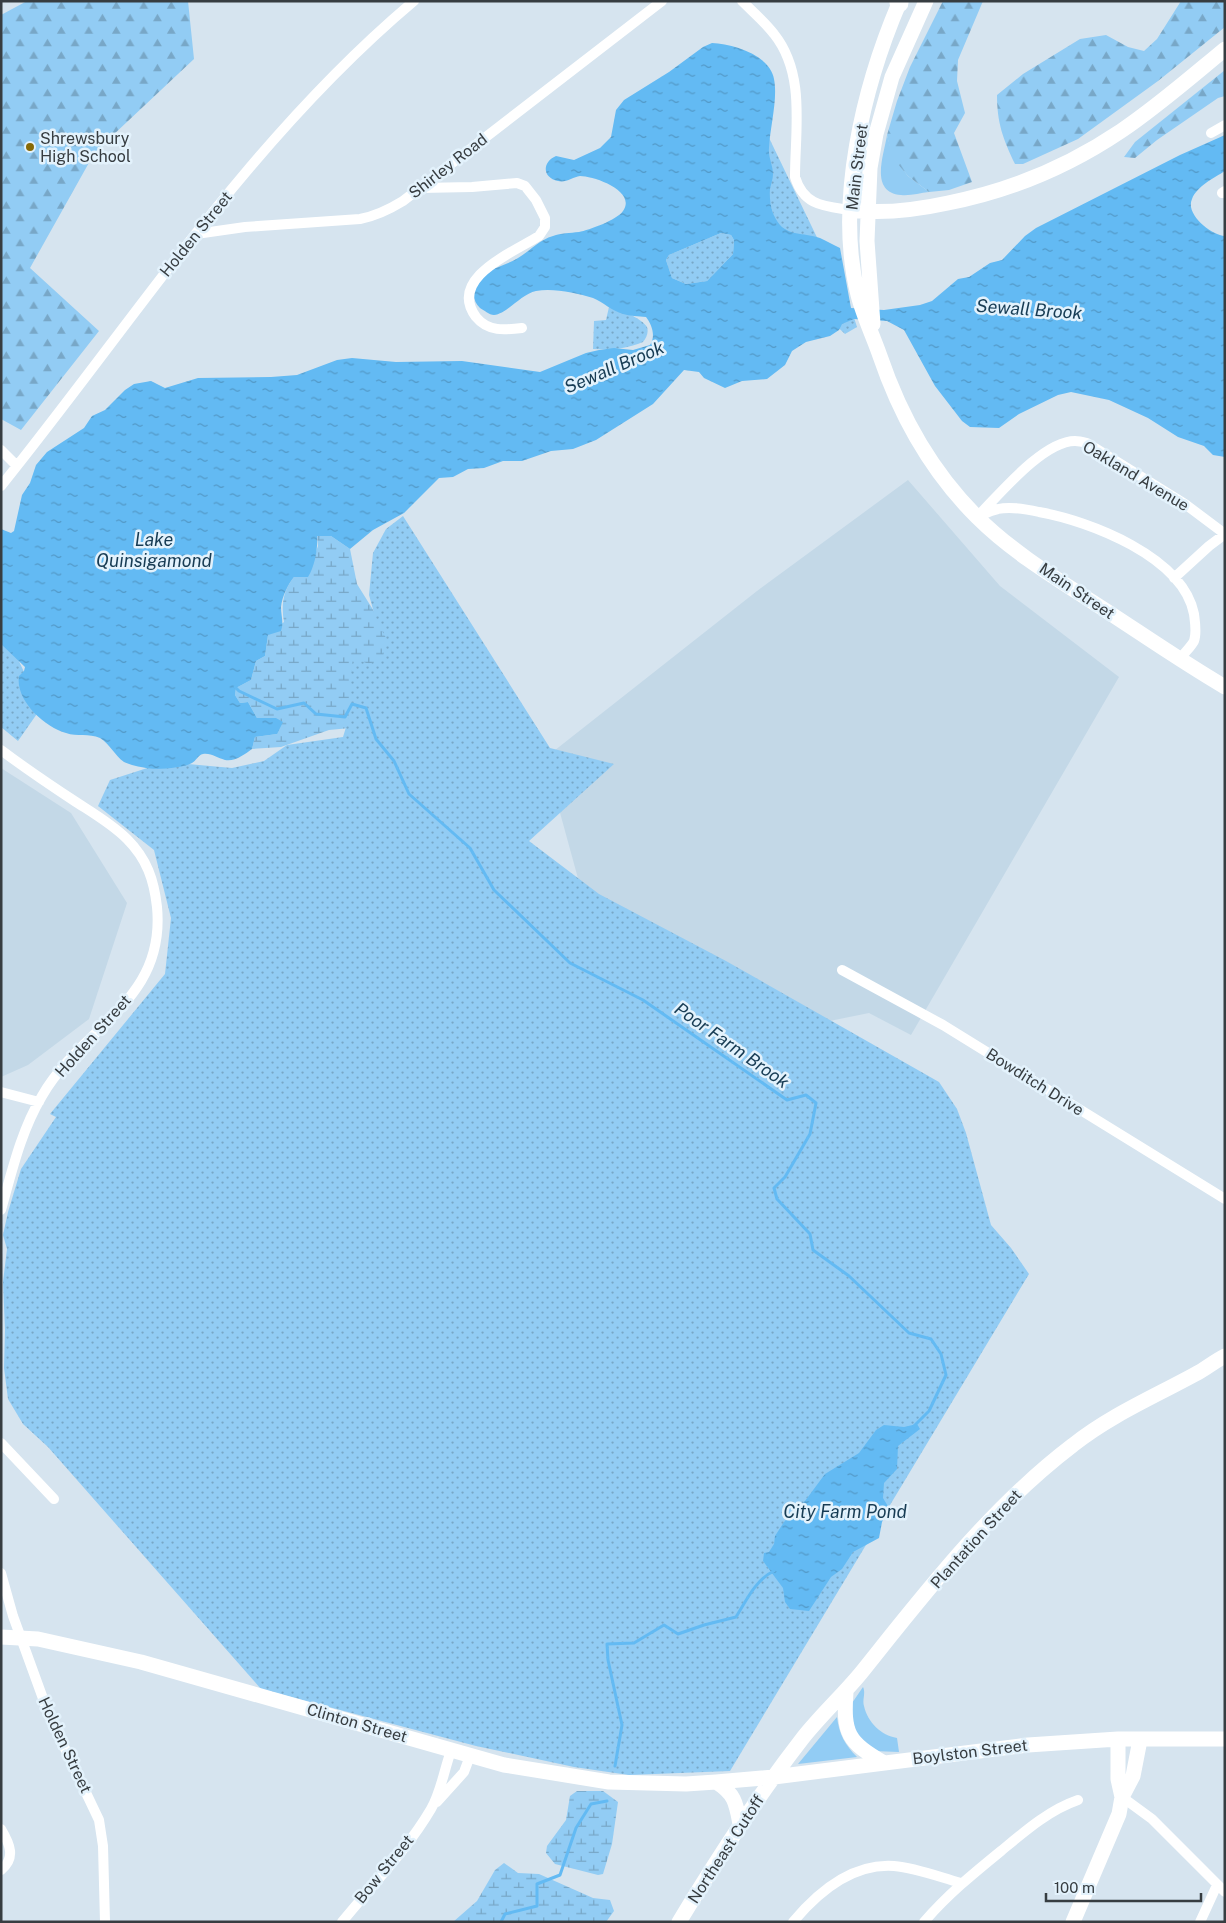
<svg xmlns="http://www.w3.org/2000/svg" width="1226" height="1923" font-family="'Public Sans',sans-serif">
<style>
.built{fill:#c3d8e7}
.green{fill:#92ccf4}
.forest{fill:url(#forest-firs)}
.wetland{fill:url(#wetland-marsh)}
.park{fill:url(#park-dots)}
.water{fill:url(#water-ripples);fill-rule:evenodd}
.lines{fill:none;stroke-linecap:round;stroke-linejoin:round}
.stream{stroke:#63baf3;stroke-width:3}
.street{stroke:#fff;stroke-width:10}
.secondary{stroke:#fff;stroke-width:15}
.highway{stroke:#fff;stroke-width:19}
.poi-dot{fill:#876a07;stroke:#e3f2fc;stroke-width:2}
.labels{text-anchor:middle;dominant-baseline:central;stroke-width:5;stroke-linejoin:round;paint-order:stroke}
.poi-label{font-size:16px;fill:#373d41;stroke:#e3f2fc;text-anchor:start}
.street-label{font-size:16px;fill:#373d41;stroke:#e3f2fc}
.water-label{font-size:18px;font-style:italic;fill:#173c54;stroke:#e3f2fc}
</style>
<defs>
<pattern id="forest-firs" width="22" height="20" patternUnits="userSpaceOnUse" patternTransform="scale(1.25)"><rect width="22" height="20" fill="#92ccf4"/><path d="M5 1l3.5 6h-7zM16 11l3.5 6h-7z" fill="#78a7c7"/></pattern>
<pattern id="wetland-marsh" width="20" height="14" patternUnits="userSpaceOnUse" patternTransform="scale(1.25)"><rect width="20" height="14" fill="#92ccf4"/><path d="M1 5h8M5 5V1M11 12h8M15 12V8" fill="none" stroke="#78a7c7"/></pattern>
<pattern id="park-dots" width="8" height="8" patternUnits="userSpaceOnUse" patternTransform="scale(1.25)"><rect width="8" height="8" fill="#92ccf4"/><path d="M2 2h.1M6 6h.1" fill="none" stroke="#78a7c7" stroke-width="1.8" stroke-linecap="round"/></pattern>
<pattern id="water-ripples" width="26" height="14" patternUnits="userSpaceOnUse" patternTransform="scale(1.25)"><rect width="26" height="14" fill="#63baf3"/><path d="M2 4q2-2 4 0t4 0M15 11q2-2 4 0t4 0" fill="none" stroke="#5298c6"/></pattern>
</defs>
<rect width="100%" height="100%" fill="#d6e4ef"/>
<path class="built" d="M 908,480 L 1000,586 L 1119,677 L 911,1035 L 869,1013 L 800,1027 L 579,882 L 545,758 L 757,591 Z
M 1,768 L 71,813 L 127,903 L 89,1019 L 28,1065 L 1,1077 Z"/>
<path class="green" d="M 887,135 L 893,157 L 908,176 L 929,192 C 920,193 910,196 901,195 C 869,192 884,155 887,135 Z
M 863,1687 C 866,1693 862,1700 864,1706 C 868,1723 881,1735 897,1738 L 899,1752 L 874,1751 L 856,1737 L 850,1706 Z
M 837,1717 C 839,1734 845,1745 857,1757 L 798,1764 Z"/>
<path class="forest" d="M 27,1 L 188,1 L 194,59 L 95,152 L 30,268 L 99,331 L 21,430 L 1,419 L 1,15 Z
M 943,1 L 983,1 L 958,60 L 957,81 L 965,113 L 954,133 L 972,182 L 949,190 L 929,192 L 908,176 L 892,157 L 887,135 L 897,101 L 910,67 Z
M 1181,1 L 1225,1 L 1225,27 L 1158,81 L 1078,139 L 1023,164 L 1015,164 C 1003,139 997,123 997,95 L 1023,74 L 1080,39 L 1106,35 L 1128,47 L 1144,51 L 1157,39 Z
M 1225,70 L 1225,96 L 1218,98 L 1157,140 L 1135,158 L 1124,157 L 1135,142 Z"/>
<path class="wetland" d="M 317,535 L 331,536 L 350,549 L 357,584 L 395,645 L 350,728 L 329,730 L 281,747 L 252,749 L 255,737 L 277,734 L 276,718 L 257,718 L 248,702 L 240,703 L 235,695 L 236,688 L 251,680 L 256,661 L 265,656 L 268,635 L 284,622 C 281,606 283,590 294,577 L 307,577 L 318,546 Z
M 577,1791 L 603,1791 L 618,1802 L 612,1844 L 603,1874 L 598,1875 L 555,1864 L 546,1853 L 547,1846 L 566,1820 L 570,1796 Z
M 504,1863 L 518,1873 L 539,1874 L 593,1898 L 610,1900 L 614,1911 L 606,1922 L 453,1922 L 477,1901 L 495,1870 Z"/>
<path class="park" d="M 759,117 L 851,308 L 857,327 L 845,334 L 828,318 L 781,246 L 759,158 Z
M 721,233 L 731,235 L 734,240 L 733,254 L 707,281 L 686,284 L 672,278 L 666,260 L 669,255 Z
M 609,307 C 618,308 643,319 647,327 C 649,333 646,338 643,342 C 625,349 613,350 593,349 L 594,321 L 606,320 Z
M 403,516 L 550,748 L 614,764 L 529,841 L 599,894 L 726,961 L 939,1082 L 957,1109 L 966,1133 L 991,1225 L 1011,1248 L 1029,1274 L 730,1771 L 629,1775 L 574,1767 L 476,1746 L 261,1689 L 48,1447 L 23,1424 L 8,1399 L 4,1368 L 5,1330 L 3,1282 L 7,1249 L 3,1235 L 8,1212 L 21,1169 L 56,1117 L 50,1114 L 165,974 L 171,918 L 154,850 L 98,806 L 110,780 L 166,762 L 232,768 L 264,761 L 287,745 L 343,737 L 351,711 L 349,687 L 353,658 L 369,664 L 383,658 L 386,638 L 376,620 L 369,595 L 373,553 L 386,529 Z
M 1,623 L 41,708 L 18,741 L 1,727 Z"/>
<path class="water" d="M 712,43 C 733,44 770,55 774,79 C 778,99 770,127 769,148 C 768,157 773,165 773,174 C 773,179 771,184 770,189 C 769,202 772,216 780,225 C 790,236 807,233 820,238 C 827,241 833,245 840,248 L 851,308 L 884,310 L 920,305 L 932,301 L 958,279 L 969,277 L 990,263 L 1002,260 L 1025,236 L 1036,228 L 1180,155 L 1225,135 L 1225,171 C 1214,178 1197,186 1192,199 C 1185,214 1211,235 1225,236 L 1225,457 L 1213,455 L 1204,446 L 1178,437 L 1148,418 L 1109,400 L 1071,392 L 1058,395 L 1019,414 L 999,428 L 970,427 L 962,421 L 935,386 L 904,330 L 887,321 L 854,319 L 842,324 L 839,330 L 830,336 L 806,342 L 792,351 L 785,365 L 767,379 L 742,381 L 725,388 L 704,378 L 699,372 L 684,370 L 653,404 L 596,440 L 573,449 L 551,451 L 522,461 L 503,461 L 484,468 L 468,469 L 453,477 L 439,478 L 404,513 L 373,530 L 350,549 L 331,536 L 317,536 C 318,548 315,566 308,577 L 294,577 C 288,584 282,597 281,607 C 281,616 284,622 281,631 L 268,635 L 265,656 L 256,661 L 251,680 L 236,688 L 235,695 L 240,703 L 248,702 L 257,718 L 276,718 L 283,722 L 277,734 L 255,737 L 252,749 C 245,754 235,762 225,760 C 217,758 212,753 203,754 C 198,755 196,761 192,763 C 184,768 155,770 146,768 C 140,767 130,765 124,762 C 115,756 110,744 100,738 C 89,733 77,737 66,733 C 44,727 15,700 19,676 L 24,671 L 25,667 L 1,644 L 1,529 L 11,533 L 14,531 L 22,495 L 30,483 L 36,465 L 47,452 L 84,428 L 92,416 L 105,410 L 125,390 L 134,384 L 151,381 L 165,388 L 198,378 L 271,377 L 297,375 L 337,360 L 352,358 L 396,362 L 462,361 L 540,372 L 586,353 L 599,350 L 614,348 L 633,350 L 650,345 C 656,336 652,325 646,317 C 638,316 630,316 623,314 C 612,311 603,302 593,298 C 576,293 554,288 536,291 C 521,294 507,314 494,315 C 489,315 484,310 480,308 C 476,304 474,300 474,295 C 476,268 501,269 518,258 C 530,251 539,240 553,236 C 561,233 570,233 579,232 C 589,230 617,220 623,211 C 637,191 594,176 580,176 C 573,177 566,183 558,181 C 542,178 542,162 556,156 L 574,160 L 600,148 L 611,137 L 616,110 L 624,100 L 669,72 L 703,47 ZM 721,233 L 731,235 L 734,240 L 733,254 L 707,281 L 686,284 L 672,278 L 666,260 L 669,255 Z
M 917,1424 L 920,1429 L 898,1446 L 897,1469 L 884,1483 L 883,1498 L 889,1508 L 882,1522 L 879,1538 L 853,1552 L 842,1569 L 831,1577 L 809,1611 L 790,1609 L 785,1602 L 783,1588 L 763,1561 L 764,1553 L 769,1552 L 774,1544 L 775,1536 L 784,1522 L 805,1501 L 825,1474 L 859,1453 L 876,1430 L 884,1425 L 904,1427 Z"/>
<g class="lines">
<path class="stream" d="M 235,687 L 239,691 L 277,709 L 304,703 L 316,714 L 345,717 L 352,704 L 366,708 L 376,739 L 394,761 L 409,794 L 470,848 L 494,890 L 570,963 L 643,1000 L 787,1100 L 806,1095 L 816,1103 L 810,1134 L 785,1177 L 774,1188 L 777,1199 L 810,1234 L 813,1250 L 849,1276 L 909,1333 L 931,1339 L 941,1354 L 946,1375 L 929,1411 L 914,1426
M 615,1766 L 622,1725 L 608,1660 L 607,1644 L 634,1643 L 664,1625 L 678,1634 L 704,1625 L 736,1617 C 746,1601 756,1579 774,1571
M 501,1922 L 505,1914 L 537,1906 L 537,1884 L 560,1875 L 576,1828 L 591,1804 L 607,1801"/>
<path class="street" d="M 742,1 C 753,12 765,22 774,34 C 806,74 795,130 795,177 C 804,206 824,206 850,210
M 1211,133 L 1225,125
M 420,188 L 472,187 L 517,183 L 525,186 L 536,200 L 545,218 L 545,227 L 539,236 C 514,252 447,278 476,317 C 488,332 505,330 522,328
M 1222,193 L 1225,191
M 196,234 L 245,227 L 360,219 C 376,216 390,209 403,201 L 662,1
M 1,450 L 17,466
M 1,486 C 134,321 250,139 414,1
M 984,514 C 988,512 993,510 998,509 C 1011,506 1026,509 1039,512 C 1090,521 1183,557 1194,614 C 1195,622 1197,633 1194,641 C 1191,647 1184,653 1180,659
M 977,517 C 999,495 1043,441 1075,441 C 1079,441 1083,442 1087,443 L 1185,504 L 1225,534 L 1209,546 L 1174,578
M 1,750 C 25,768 50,785 76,802 C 93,813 112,824 127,839 C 147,859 154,880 157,907 C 166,1002 82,1026 42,1096 C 21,1131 12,1171 1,1210
M 842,970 L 943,1025 L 1225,1199
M 1,1092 L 39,1102
M 1,1443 L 54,1499
M 1,1573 L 13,1616 L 49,1715 L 99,1820 L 103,1846 L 105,1922
M 1122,1797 L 1152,1819 L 1225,1892
M 437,1802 L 464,1772 L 470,1756
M 1,1829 C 10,1844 16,1858 1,1870
M 342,1922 C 372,1885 407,1850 431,1809 C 441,1792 444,1770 451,1751
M 793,1922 C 818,1892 852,1863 894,1866 C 917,1868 939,1877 961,1883
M 924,1922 C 947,1895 974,1873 1001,1851 C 1025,1831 1049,1810 1078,1800
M 1200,1922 L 1217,1885"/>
<path class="secondary" d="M 900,1 C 863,87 835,203 858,295 C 863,315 873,336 880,356 C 900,415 932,472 977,517 C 1014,554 1062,582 1105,610 C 1145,636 1184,663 1225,687
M 850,210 C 882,214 916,210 948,203 C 1009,191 1069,166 1121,131 C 1158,106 1191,77 1225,49
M 873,324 L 867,241 L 870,168 L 876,134 L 892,77 L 926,1
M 1,1637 L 38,1639 L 141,1662 L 504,1765 L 609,1782 L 686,1784 L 716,1782 L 774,1777 L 1028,1745 L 1118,1739 L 1225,1739
M 846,1692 C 843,1734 848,1742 884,1763
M 1118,1739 L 1118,1779 L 1122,1797
M 716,1782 C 735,1794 736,1803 740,1824
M 679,1922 C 717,1859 757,1797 802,1739 C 820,1716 842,1696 861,1673 C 925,1593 990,1508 1073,1445 C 1112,1414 1158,1395 1201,1371 C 1209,1366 1217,1360 1225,1356
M 1073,1922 L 1119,1814 L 1122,1797 L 1133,1776 L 1140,1740"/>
<path class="highway" d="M 899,3 L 899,1"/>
</g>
<circle class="poi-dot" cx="30" cy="147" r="5"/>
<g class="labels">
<g class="poi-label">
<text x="40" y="138">Shrewsbury<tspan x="40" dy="18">High School</tspan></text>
</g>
<g class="street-label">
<text transform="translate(448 166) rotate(-38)">Shirley Road</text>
<text transform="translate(857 167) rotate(-83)">Main Street</text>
<text transform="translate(196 234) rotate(-51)">Holden Street</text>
<text transform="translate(1136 476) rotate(31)">Oakland Avenue</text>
<text transform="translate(1077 591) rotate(34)">Main Street</text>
<text transform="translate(93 1036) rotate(-48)">Holden Street</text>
<text transform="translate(1035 1082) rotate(32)">Bowditch Drive</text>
<text transform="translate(976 1539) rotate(-48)">Plantation Street</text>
<text transform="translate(357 1723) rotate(16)">Clinton Street</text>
<text transform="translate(65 1745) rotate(65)">Holden Street</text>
<text transform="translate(970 1752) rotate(-7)">Boylston Street</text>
<text transform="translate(726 1849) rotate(-57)">Northeast Cutoff</text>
<text transform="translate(384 1869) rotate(-51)">Bow Street</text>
</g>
<g class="water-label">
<text transform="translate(1029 309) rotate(4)">Sewall Brook</text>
<text transform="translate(614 367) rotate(-23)">Sewall Brook</text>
<text x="154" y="539">Lake<tspan x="154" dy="21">Quinsigamond</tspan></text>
<text transform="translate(732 1045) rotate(35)">Poor Farm Brook</text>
<text x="845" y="1511">City Farm Pond</text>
</g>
</g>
<rect width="1226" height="1923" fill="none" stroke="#373d41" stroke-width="5"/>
<path d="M1046 1893v8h155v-8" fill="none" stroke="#373d41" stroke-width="2.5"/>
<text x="1054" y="1893" font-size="15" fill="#373d41" stroke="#e3f2fc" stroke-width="4" paint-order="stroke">100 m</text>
</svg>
